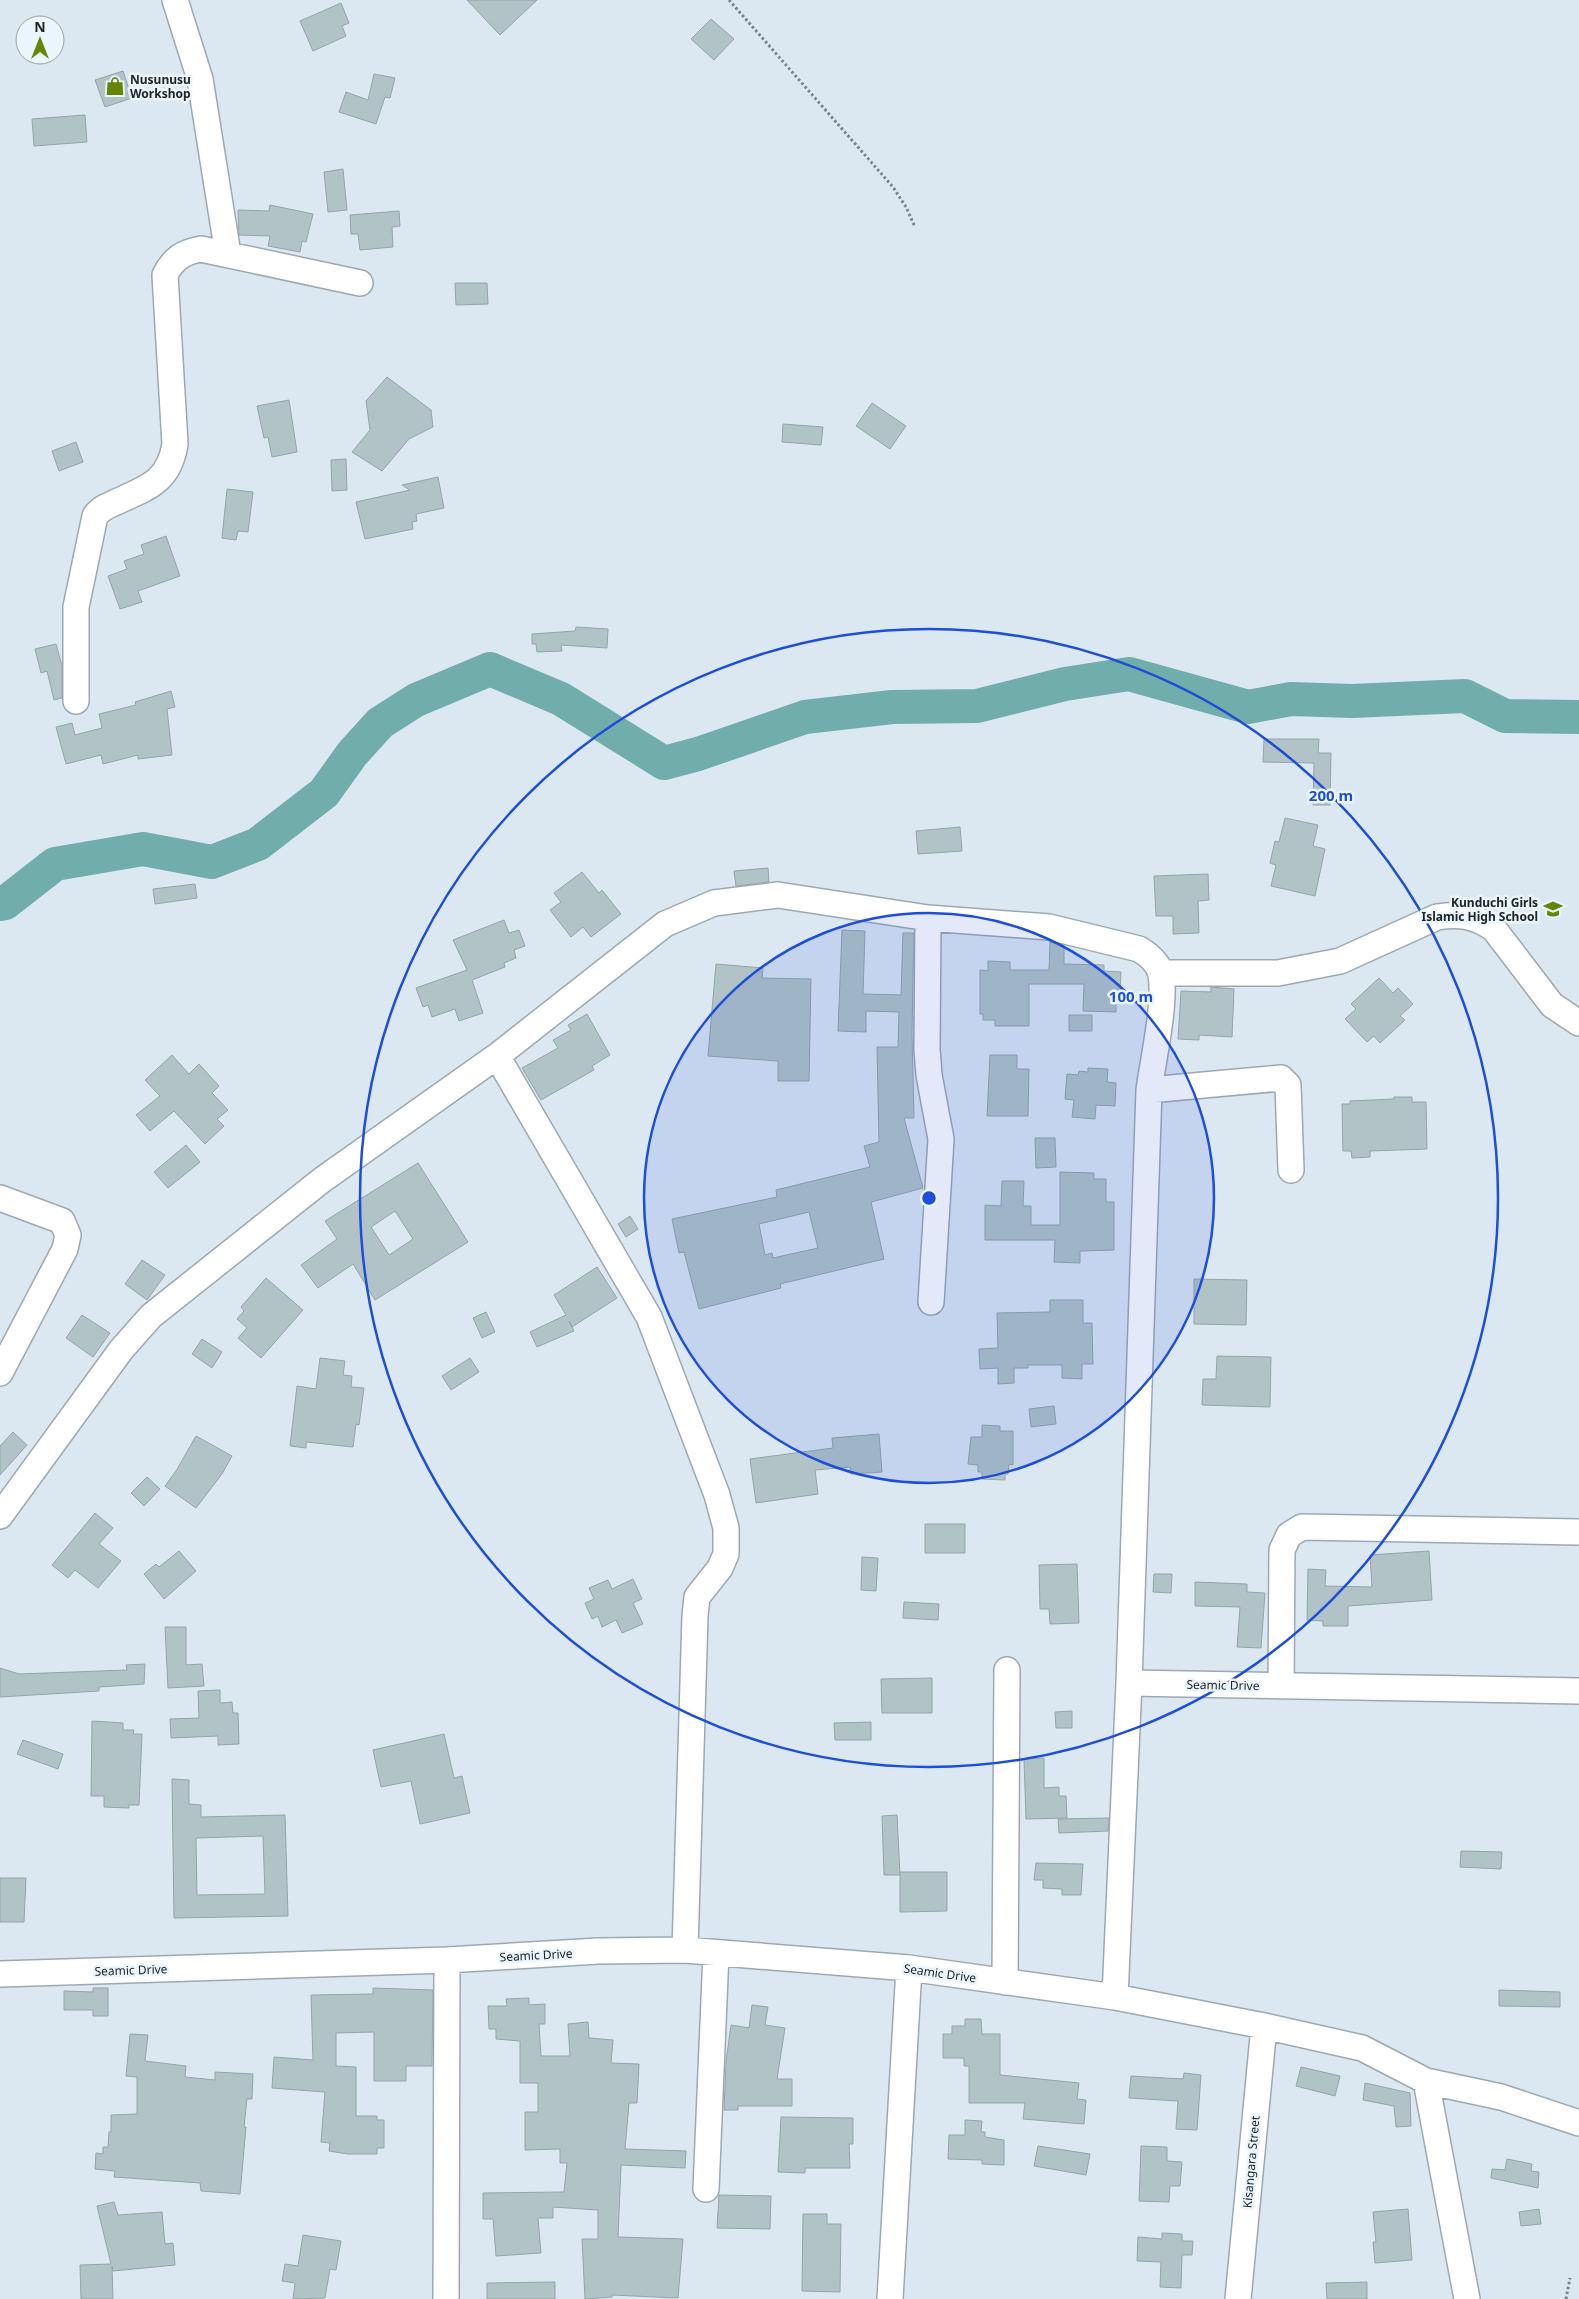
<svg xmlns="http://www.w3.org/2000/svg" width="1579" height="2299" font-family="'Noto Sans',sans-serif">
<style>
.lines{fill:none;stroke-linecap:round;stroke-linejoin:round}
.river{stroke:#71adab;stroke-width:34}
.building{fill:#b2c3c7;stroke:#94a4a9;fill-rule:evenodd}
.minor-casing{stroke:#9ca9b2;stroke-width:28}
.path{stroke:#7b838a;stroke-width:3;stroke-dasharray:2.5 2.5;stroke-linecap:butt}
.minor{stroke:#fff;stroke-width:25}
.ring{fill:none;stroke:#1d4ed8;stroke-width:2.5}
.labels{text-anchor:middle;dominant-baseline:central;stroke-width:5;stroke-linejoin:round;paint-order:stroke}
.poi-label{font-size:12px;font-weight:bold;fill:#202528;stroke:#eaf5fd;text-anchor:start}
.street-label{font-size:12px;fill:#202528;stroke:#eaf5fd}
.centre{fill:#1d4ed8;stroke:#eaf5fd;stroke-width:2.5}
.ring-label{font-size:15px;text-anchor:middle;font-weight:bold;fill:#1d4ed8;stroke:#eaf5fd;stroke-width:5;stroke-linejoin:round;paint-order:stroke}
</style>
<rect width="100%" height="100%" fill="#dbe8f2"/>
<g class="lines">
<path class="river" d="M 0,904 L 5,903 L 55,864 L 143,849 L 212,862 L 258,844 L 324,793 L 352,754 L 380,723 L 416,700 L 490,669 L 561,699 L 664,763 L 698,754 L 805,717 L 892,707 L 977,706 L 1065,684 L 1129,674 L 1248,707 L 1291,699 L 1352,701 L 1465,696 L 1505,716 L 1579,717"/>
</g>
<path class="building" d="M 467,0 L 537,0 L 500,35 Z
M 341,3 L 349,23 L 342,26 L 346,36 L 313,51 L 300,21 Z
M 711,19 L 734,39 L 714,60 L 691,39 Z
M 123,71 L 132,98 L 105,107 L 95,80 Z
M 374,74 L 395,78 L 390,98 L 385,97 L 376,124 L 339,112 L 346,92 L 368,100 Z
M 85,115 L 87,142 L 34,146 L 32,119 Z
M 343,169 L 347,210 L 328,212 L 324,172 Z
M 270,205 L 313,214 L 306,242 L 302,241 L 300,252 L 268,246 L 270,236 L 239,235 L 238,210 L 269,211 Z
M 399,211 L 400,226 L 392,227 L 393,247 L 360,250 L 358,234 L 351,234 L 350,215 Z
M 455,283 L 487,283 L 488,304 L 456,305 Z
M 387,377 L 431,410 L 433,427 L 409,439 L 382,471 L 352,452 L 370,430 L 366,401 Z
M 289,400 L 297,452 L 272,457 L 268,437 L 264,438 L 257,406 Z
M 872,403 L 906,426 L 890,449 L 856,426 Z
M 783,424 L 823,427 L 821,445 L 782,442 Z
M 76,442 L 83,462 L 59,471 L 52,451 Z
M 346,459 L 347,490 L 332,491 L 331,460 Z
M 438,477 L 444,508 L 416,514 L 417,521 L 412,522 L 413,529 L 365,539 L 356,502 L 410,490 L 402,485 Z
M 227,489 L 253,492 L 248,532 L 238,531 L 236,540 L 222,538 Z
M 166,536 L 180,576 L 138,591 L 142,602 L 120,609 L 108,576 L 127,569 L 124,561 L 144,554 L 141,545 Z
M 576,627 L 608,629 L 607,648 L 561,645 L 562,651 L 537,652 L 536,644 L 532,644 L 532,634 L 575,631 Z
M 56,644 L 62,666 L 62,698 L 54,700 L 47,671 L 41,673 L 35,649 Z
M 171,691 L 175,707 L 167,709 L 172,755 L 138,759 L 138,755 L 103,764 L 101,755 L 66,764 L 56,727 L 72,723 L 75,735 L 102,728 L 99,714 L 136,705 L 135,702 Z
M 1264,739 L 1319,739 L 1318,753 L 1331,753 L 1330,805 L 1313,805 L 1314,763 L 1263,762 Z
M 1285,818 L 1318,825 L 1313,846 L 1325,849 L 1315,896 L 1271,886 L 1276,865 L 1270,863 L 1275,841 L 1279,842 Z
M 960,827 L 962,851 L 918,854 L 916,831 Z
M 768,868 L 769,882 L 736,886 L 734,871 Z
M 582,872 L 599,893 L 602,890 L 621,914 L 591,937 L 583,927 L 571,937 L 550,910 L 561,902 L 554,893 Z
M 1208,874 L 1209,900 L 1198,901 L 1199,933 L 1173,934 L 1173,916 L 1156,916 L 1154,876 Z
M 195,884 L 197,898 L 155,904 L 153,889 Z
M 504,920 L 509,933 L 519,930 L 525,946 L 514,950 L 516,958 L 504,963 L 505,967 L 472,980 L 483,1013 L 459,1021 L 455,1009 L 432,1017 L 428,1005 L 423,1007 L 416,988 L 467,970 L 453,940 Z
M 842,930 L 865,931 L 863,994 L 901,995 L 903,933 L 914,933 L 912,1033 L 914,1118 L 904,1118 L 923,1188 L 871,1202 L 884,1259 L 780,1284 L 781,1288 L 699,1309 L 684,1252 L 679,1253 L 672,1219 L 777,1197 L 776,1190 L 870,1167 L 864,1146 L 879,1142 L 877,1047 L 898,1047 L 899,1012 L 866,1011 L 866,1032 L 838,1031 ZM 809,1212 L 818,1248 L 773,1258 L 772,1253 L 765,1255 L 759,1224 Z
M 1050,942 L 1064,945 L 1064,964 L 1104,965 L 1104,971 L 1121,972 L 1120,991 L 1116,991 L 1116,1012 L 1083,1011 L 1084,984 L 1029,984 L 1029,1026 L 995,1026 L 995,1020 L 983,1020 L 983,1014 L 980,1014 L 980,970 L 988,971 L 988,961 L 1010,962 L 1010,970 L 1049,970 Z
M 716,964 L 763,968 L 762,978 L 811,979 L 809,1081 L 778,1081 L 778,1061 L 708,1056 Z
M 1379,978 L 1393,993 L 1398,988 L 1413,1004 L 1400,1016 L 1405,1020 L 1380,1043 L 1374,1036 L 1367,1042 L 1345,1019 L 1356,1009 L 1351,1004 Z
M 1211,987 L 1234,989 L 1232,1037 L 1199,1035 L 1199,1040 L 1178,1039 L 1181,991 L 1211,992 Z
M 587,1014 L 610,1055 L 592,1066 L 594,1070 L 541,1100 L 522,1068 L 558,1048 L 553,1040 L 571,1030 L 568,1025 Z
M 1069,1015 L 1092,1015 L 1092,1031 L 1069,1031 Z
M 172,1055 L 189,1074 L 199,1064 L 219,1086 L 212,1093 L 228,1110 L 217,1119 L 224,1126 L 205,1144 L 174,1111 L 150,1131 L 136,1115 L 160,1096 L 145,1080 Z
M 990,1055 L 1017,1055 L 1017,1069 L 1029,1069 L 1028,1116 L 987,1116 Z
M 1088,1068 L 1108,1069 L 1107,1082 L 1116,1083 L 1115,1106 L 1096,1105 L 1095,1119 L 1072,1117 L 1074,1100 L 1065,1099 L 1067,1074 L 1078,1075 L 1079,1071 L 1088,1072 Z
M 1394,1097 L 1412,1097 L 1412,1102 L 1426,1102 L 1427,1149 L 1370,1151 L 1370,1157 L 1352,1158 L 1351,1151 L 1343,1151 L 1342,1104 L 1350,1104 L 1350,1101 L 1394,1099 Z
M 1035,1138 L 1055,1138 L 1056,1167 L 1036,1168 Z
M 186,1145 L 200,1162 L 168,1188 L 154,1172 Z
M 418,1163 L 468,1242 L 375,1300 L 353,1264 L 318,1288 L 301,1265 L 337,1239 L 325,1221 ZM 395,1211 L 413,1239 L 389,1255 L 371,1227 Z
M 1060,1172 L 1094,1173 L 1094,1179 L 1106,1179 L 1106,1202 L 1114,1202 L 1114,1250 L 1080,1251 L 1080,1263 L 1054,1262 L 1055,1240 L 985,1240 L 985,1205 L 1001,1206 L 1002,1181 L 1024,1181 L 1023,1206 L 1031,1206 L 1031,1225 L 1060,1225 Z
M 630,1216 L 638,1229 L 626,1237 L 618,1224 Z
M 142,1260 L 165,1275 L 147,1300 L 125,1284 Z
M 597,1267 L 617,1298 L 572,1327 L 569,1321 L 574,1331 L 537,1347 L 530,1332 L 566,1315 L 554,1295 Z
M 266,1278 L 303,1310 L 261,1358 L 238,1338 L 247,1328 L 237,1319 L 244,1311 L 241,1307 Z
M 1194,1279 L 1247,1280 L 1246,1325 L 1194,1324 Z
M 1050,1300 L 1083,1300 L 1083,1323 L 1092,1323 L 1093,1364 L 1082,1364 L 1082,1379 L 1062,1378 L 1062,1365 L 1028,1365 L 1028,1368 L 1014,1368 L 1014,1383 L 998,1384 L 998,1368 L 980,1369 L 979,1349 L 998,1348 L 997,1313 L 1050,1312 Z
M 486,1312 L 495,1332 L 482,1338 L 473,1318 Z
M 82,1315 L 110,1333 L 93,1357 L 66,1338 Z
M 202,1339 L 222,1352 L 212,1368 L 192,1354 Z
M 1217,1356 L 1271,1357 L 1270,1407 L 1202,1405 L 1203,1379 L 1216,1379 Z
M 320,1358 L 345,1361 L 343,1375 L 352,1376 L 351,1387 L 364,1388 L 359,1425 L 356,1424 L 353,1447 L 306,1442 L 306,1448 L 290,1446 L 297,1386 L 316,1389 Z
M 470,1358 L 479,1372 L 451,1390 L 442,1376 Z
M 1054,1406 L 1056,1424 L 1031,1427 L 1029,1409 Z
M 982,1425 L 1000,1426 L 1000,1431 L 1013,1431 L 1013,1465 L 1009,1464 L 1008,1474 L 1005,1474 L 1005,1480 L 982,1479 L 982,1472 L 978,1472 L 978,1465 L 968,1464 L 971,1437 L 982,1437 Z
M 13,1432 L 27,1445 L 0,1475 L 0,1446 Z
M 879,1434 L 882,1472 L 851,1474 L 850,1467 L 815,1470 L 818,1494 L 756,1503 L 750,1459 L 833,1448 L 832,1438 Z
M 196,1436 L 232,1456 L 222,1474 L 196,1508 L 165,1486 L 176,1471 Z
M 147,1477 L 160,1489 L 144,1506 L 131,1493 Z
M 95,1513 L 113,1528 L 99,1544 L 121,1561 L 98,1588 L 75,1570 L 68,1578 L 52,1565 Z
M 925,1524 L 965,1524 L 965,1553 L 925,1553 Z
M 179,1551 L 196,1571 L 164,1599 L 144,1574 L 156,1564 L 159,1567 Z
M 1429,1551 L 1432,1600 L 1348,1606 L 1348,1626 L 1323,1626 L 1323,1621 L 1307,1620 L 1308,1569 L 1326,1570 L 1325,1586 L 1372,1587 L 1370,1555 Z
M 862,1557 L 878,1558 L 876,1591 L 861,1590 Z
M 1077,1564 L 1079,1623 L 1050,1624 L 1049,1609 L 1040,1609 L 1039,1565 Z
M 1154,1574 L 1172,1574 L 1171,1593 L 1153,1592 Z
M 633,1579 L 642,1599 L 633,1603 L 643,1624 L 622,1633 L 616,1620 L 602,1627 L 598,1616 L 592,1619 L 585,1603 L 594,1599 L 589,1588 L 608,1580 L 612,1589 Z
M 1195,1582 L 1247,1584 L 1247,1592 L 1265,1593 L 1261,1648 L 1237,1647 L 1240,1607 L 1195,1606 Z
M 904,1602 L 939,1604 L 938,1620 L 903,1618 Z
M 165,1627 L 186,1627 L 186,1665 L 202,1664 L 204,1686 L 168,1688 Z
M 145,1664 L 144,1684 L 99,1687 L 99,1691 L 0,1697 L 0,1668 L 19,1674 L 127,1670 L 126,1665 Z
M 932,1678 L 932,1713 L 882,1713 L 881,1679 Z
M 220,1690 L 220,1703 L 232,1702 L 233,1713 L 238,1713 L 239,1744 L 218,1745 L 218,1736 L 171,1738 L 170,1719 L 199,1718 L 198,1691 Z
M 1072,1711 L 1072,1728 L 1056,1728 L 1055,1712 Z
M 92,1721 L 123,1723 L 123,1730 L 134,1730 L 133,1734 L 142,1734 L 139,1805 L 129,1805 L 129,1808 L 104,1807 L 104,1796 L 91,1796 Z
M 871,1722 L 871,1740 L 835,1740 L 834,1723 Z
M 444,1734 L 454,1778 L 462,1776 L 470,1813 L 420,1824 L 411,1781 L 381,1787 L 373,1750 Z
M 23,1740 L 63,1754 L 58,1769 L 17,1754 Z
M 1044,1758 L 1044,1788 L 1059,1787 L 1059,1796 L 1066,1796 L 1067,1818 L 1026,1819 L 1024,1759 Z
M 172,1779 L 189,1780 L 189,1804 L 201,1805 L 201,1817 L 285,1815 L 288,1916 L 174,1918 ZM 263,1836 L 265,1894 L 197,1895 L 196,1838 Z
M 897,1815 L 900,1875 L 884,1875 L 882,1816 Z
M 1109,1818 L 1108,1831 L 1059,1833 L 1058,1819 Z
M 1461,1851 L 1502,1852 L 1501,1869 L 1460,1867 Z
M 1036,1863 L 1083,1864 L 1081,1895 L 1062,1895 L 1062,1889 L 1043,1888 L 1043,1880 L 1034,1880 Z
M 900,1872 L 947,1872 L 947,1911 L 900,1912 Z
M 0,1878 L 26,1878 L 24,1922 L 0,1922 Z
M 93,1988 L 108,1988 L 108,2016 L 93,2016 L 93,2010 L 64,2010 L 64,1991 L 93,1992 Z
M 373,1988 L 433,1990 L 432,2066 L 406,2066 L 406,2081 L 374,2081 L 374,2032 L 336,2033 L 336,2066 L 356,2067 L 356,2116 L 377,2116 L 377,2120 L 384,2120 L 384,2148 L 377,2148 L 377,2154 L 348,2154 L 329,2151 L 330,2143 L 321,2142 L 325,2092 L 272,2088 L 274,2057 L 313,2060 L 311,1995 L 373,1994 Z
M 1499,1990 L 1560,1992 L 1560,2007 L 1499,2006 Z
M 529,1998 L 529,2005 L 545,2004 L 545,2024 L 539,2024 L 541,2056 L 570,2056 L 568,2024 L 588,2022 L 589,2038 L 613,2040 L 611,2063 L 639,2064 L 637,2103 L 629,2103 L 625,2149 L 686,2151 L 685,2168 L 621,2165 L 618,2237 L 683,2239 L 678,2298 L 612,2295 L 612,2297 L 585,2299 L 582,2239 L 598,2239 L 598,2210 L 553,2207 L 553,2218 L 538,2218 L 541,2253 L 496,2256 L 493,2219 L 483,2219 L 483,2193 L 564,2192 L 567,2163 L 560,2163 L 560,2149 L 525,2150 L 525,2112 L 538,2112 L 538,2083 L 520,2083 L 520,2041 L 496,2039 L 496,2029 L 489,2029 L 488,2006 L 507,2006 L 506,1999 Z
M 752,2005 L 768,2007 L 765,2025 L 785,2028 L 777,2079 L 792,2079 L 792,2106 L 738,2106 L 738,2110 L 724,2110 L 726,2062 L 731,2025 L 749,2028 Z
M 965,2019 L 981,2019 L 982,2034 L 1000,2034 L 1000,2075 L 1079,2083 L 1077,2099 L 1086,2100 L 1084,2124 L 1023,2119 L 1025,2103 L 969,2103 L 969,2066 L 964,2066 L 964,2058 L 943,2058 L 943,2034 L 952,2034 L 952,2026 L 965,2026 Z
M 130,2034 L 148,2035 L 145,2061 L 186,2066 L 185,2077 L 215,2080 L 215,2072 L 253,2074 L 252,2099 L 247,2099 L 244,2127 L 246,2127 L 240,2194 L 201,2191 L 200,2183 L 114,2177 L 115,2171 L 95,2169 L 96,2153 L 103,2154 L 103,2147 L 108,2147 L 109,2132 L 111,2132 L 111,2115 L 137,2114 L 137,2077 L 126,2076 Z
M 1301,2067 L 1340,2076 L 1335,2096 L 1296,2086 Z
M 1184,2073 L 1201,2075 L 1197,2130 L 1176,2129 L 1178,2101 L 1129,2098 L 1131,2076 L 1183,2079 Z
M 1365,2083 L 1410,2093 L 1411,2126 L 1396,2127 L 1394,2106 L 1363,2100 Z
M 781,2117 L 853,2118 L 853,2144 L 849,2144 L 850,2168 L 805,2168 L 805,2173 L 778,2172 Z
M 965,2120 L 982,2121 L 981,2132 L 985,2132 L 985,2137 L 1004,2140 L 1004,2165 L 982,2164 L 982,2160 L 948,2159 L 949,2135 L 965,2135 Z
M 1038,2146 L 1090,2154 L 1086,2175 L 1034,2166 Z
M 1141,2146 L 1167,2147 L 1167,2161 L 1182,2162 L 1180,2186 L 1170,2186 L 1169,2202 L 1139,2201 Z
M 1507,2159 L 1532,2164 L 1531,2171 L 1539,2172 L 1538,2188 L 1491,2178 L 1492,2169 L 1505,2170 Z
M 719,2195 L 771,2196 L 770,2229 L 717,2228 Z
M 114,2202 L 118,2215 L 162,2212 L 165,2244 L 173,2243 L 175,2265 L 113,2271 L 112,2266 L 113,2299 L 81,2299 L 80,2265 L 111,2264 L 97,2206 Z
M 1408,2209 L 1412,2260 L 1375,2263 L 1373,2242 L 1376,2242 L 1373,2212 Z
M 1539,2209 L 1541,2224 L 1521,2226 L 1519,2212 Z
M 803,2214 L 827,2214 L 827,2224 L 841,2224 L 840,2292 L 802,2291 Z
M 1162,2233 L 1182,2234 L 1182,2241 L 1193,2241 L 1192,2255 L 1182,2255 L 1181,2288 L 1160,2287 L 1161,2262 L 1137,2261 L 1138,2237 L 1162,2239 Z
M 303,2235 L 341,2241 L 336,2270 L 330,2269 L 325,2298 L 293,2299 L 295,2283 L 282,2281 L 285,2264 L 298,2266 Z
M 555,2282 L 555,2299 L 487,2299 L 487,2283 Z
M 1367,2282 L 1367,2299 L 1327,2299 L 1326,2283 Z"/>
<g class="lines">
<g class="minor-casing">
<path id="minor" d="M 175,0 L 200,79 L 228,254
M 76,701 L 76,607 L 95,516 C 100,509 107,506 114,503 C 146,488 169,483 175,444 L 165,275 C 173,259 183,252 201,249 L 360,283
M 928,918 L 927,1049 L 929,1075 L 941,1139 L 931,1302
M 1161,973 L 1278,973 L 1340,961 L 1437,917 C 1459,913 1475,916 1494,929 L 1552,1005 L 1579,1023
M 497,1056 L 649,1317 L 717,1495 L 726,1528 L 726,1554 L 720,1568 L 697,1597 L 695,1616 L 685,1950
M 1149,1090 L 1281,1078 L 1288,1085 L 1291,1170
M 0,1198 L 62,1221 L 68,1235 L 65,1249 L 0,1373
M 0,1516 L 121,1350 L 151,1316 L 322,1180 L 497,1056 L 665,924 L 714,903 L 778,895 L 928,918 L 1049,927 L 1139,949 C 1149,955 1159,963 1161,975 C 1166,1003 1153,1060 1149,1090 L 1129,1683
M 1281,1686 L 1282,1550 L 1289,1535 L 1302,1527 L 1579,1532
M 0,1974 L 447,1960 L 598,1951 L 685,1950 L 909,1968 L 1115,1997 L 1129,1683 L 1579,1691
M 1005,1982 L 1007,1670
M 1115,1997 L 1264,2026 L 1362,2048 L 1426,2081 L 1501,2097 L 1579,2123
M 1426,2081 L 1467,2299
M 706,2189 L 716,1953
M 446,2299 L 447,1960
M 890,2299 L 909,1968
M 1238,2299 L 1264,2026"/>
</g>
<path class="path" d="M 729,0 L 893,187 L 906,207 L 915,227
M 1566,2299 L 1570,2278"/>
<use href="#minor" class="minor"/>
</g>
<circle cx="929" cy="1198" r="285" fill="#1d4ed8" fill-opacity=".12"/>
<g class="ring">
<circle cx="929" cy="1198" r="285"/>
<circle cx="929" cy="1198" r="569"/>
</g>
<defs>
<g id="shop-bare" transform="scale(1.5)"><path d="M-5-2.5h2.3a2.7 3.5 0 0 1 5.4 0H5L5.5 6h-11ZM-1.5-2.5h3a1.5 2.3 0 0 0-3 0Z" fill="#648604" stroke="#eaf5fd" stroke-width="2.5" paint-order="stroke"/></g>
<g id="school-bare" transform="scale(1.5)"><path d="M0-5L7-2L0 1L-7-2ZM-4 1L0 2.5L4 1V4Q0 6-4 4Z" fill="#648604" stroke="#eaf5fd" stroke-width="2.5" paint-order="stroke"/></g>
</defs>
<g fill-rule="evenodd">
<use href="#shop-bare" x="115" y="86"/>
<use href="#school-bare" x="1553" y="909"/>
</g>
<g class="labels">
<g class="poi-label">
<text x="130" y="79">Nusunusu<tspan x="130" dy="14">Workshop</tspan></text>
<text x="1538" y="902" text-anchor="end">Kunduchi Girls<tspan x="1538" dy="14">Islamic High School</tspan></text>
</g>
<g class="street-label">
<text transform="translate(1223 1685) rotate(1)">Seamic Drive</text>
<text transform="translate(536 1955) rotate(-3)">Seamic Drive</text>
<text transform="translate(131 1970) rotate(-2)">Seamic Drive</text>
<text transform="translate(940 1973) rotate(8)">Seamic Drive</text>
<text transform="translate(1251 2162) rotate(-85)">Kisangara Street</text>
</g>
</g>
<circle cx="929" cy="1198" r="8" class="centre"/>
<g class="ring-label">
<text x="1331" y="801">200 m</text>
<text x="1131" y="1002">100 m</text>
</g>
<g transform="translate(40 40)"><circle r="24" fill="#eaf5fd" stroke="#99a2a8"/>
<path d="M0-4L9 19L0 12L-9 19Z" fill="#648604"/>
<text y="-8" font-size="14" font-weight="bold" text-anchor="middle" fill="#202528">N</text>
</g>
</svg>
